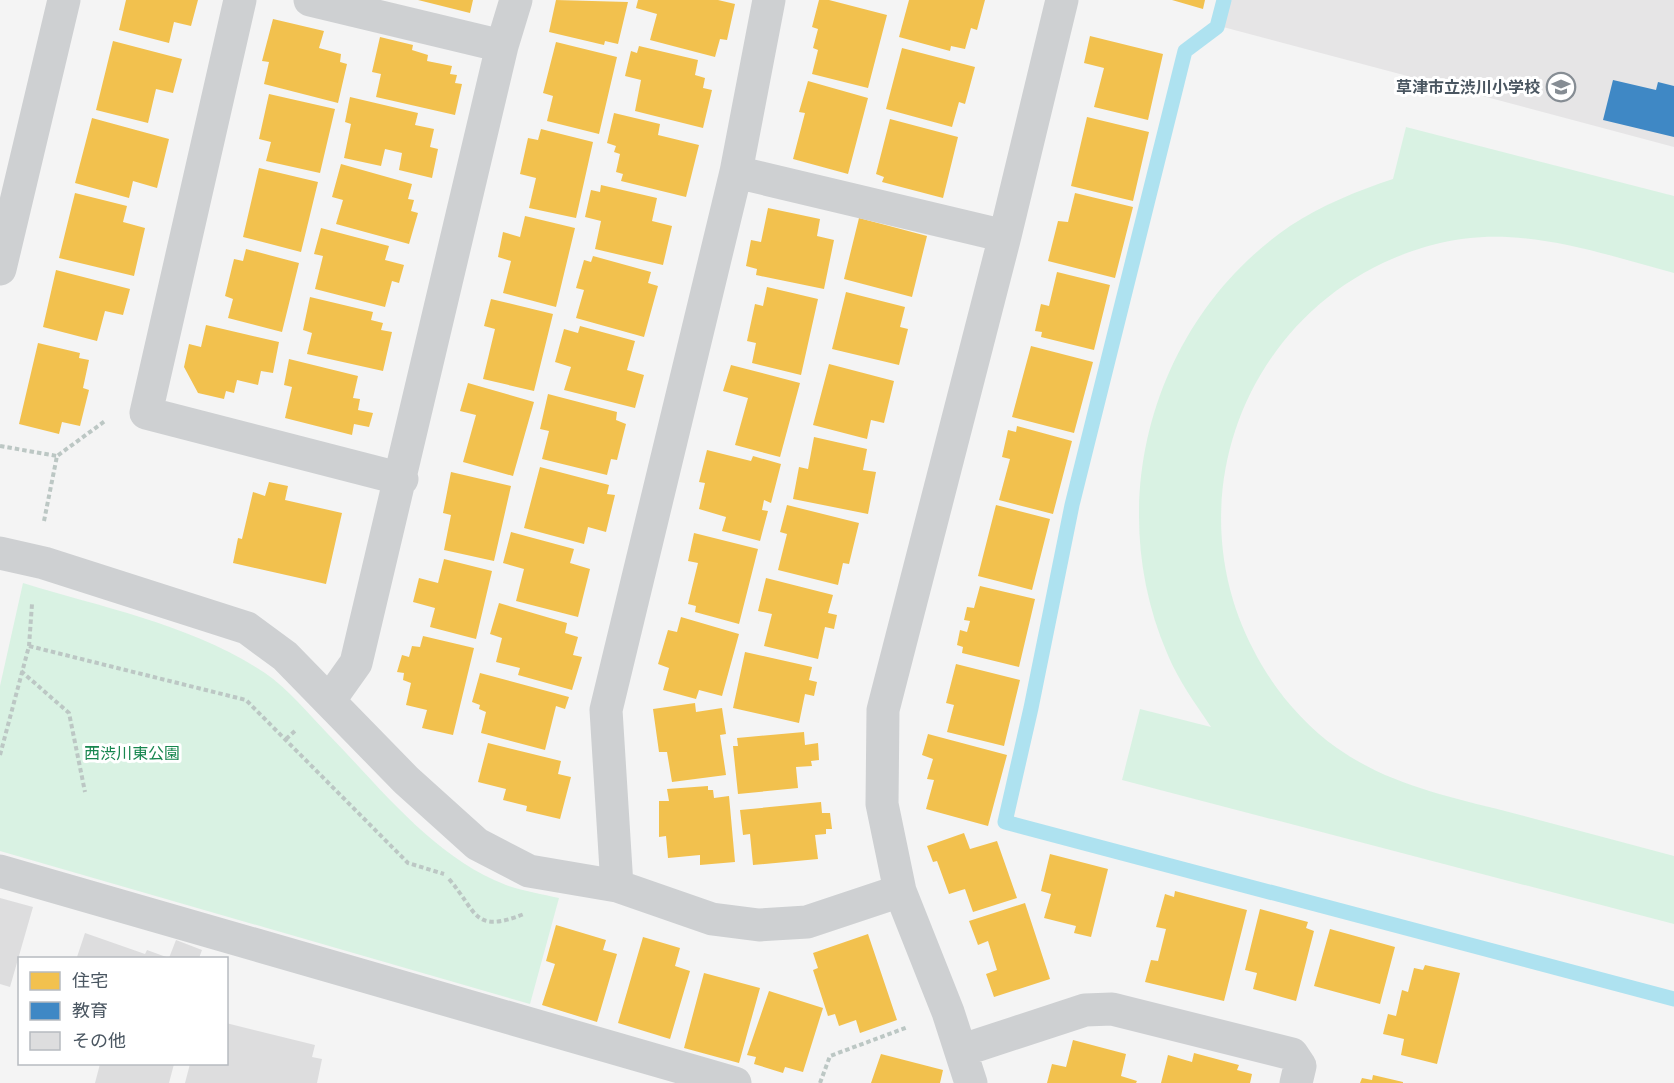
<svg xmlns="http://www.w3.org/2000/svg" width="1674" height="1083" font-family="'Open Sans','Noto Sans JP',sans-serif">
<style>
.education{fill:#e6e5e6}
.green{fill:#d9f2e3}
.homes{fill:#f2c14e}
.schools{fill:#3f88c5}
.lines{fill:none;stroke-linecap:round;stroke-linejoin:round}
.stream{stroke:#aee2f0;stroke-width:15}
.building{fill:#ddddde}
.path{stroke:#bcc7c4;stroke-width:4;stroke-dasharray:4.5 3;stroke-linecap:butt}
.minor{stroke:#ced0d2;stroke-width:33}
.labels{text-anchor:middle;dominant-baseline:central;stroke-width:6;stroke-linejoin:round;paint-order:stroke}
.poi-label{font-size:16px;font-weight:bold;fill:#4a5661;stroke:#fff;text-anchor:end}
.park-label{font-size:16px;fill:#17864f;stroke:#fff}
</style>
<rect width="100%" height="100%" fill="#f4f4f4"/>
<path class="education" d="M 1230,0 L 1674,0 L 1674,147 L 1223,27 Z"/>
<path class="green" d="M 1406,127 L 1674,196 L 1674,273 C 1596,252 1517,223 1436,244 C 1258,289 1169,486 1253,649 C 1272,687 1302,723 1337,748 C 1388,784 1446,796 1505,811 C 1561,826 1618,841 1674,856 L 1674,924 L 1122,780 L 1140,709 L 1211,727 C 1195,703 1178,680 1167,653 C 1102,501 1153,320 1290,226 C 1322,205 1357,191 1393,179 Z
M 23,583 C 104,608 193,625 265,673 C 288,689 308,713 327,733 C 380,787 433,857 506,885 C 523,891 542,894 559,898 L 530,1004 L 0,851 L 0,686 Z"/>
<path class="homes" d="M 126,0 L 198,0 L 191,26 L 174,22 L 169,43 L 119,30 Z
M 418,0 L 473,0 L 470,13 Z
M 556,0 L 628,2 L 618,44 L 605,41 L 604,45 L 549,32 Z
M 638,0 L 718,0 L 735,4 L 727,40 L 720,39 L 715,57 L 650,40 L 657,14 L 636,8 Z
M 819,0 L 829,0 L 887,15 L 868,88 L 812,74 L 818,50 L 813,48 L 818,29 L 812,27 Z
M 909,0 L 985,0 L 977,30 L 971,28 L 965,49 L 951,46 L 950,51 L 899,37 Z
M 1172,0 L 1205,0 L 1203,9 Z
M 273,19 L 324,31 L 319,48 L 341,54 L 340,62 L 347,64 L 338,103 L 264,84 L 269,62 L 262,61 Z
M 1090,36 L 1163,54 L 1148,120 L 1094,107 L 1104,68 L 1084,63 Z
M 380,37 L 413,45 L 412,50 L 428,55 L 427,61 L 452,66 L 450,74 L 457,75 L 455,83 L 462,84 L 455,115 L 376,97 L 381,74 L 372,72 Z
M 113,41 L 182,59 L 173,93 L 156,89 L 148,123 L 96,110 Z
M 556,42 L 617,57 L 599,134 L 547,121 L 553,96 L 543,93 Z
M 639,46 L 698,60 L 695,75 L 705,78 L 703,88 L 712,90 L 703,128 L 635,111 L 641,80 L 625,76 L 631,51 L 637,53 Z
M 902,48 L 975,67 L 965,104 L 959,102 L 952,127 L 886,109 Z
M 808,81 L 868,98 L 848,174 L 793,159 L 805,113 L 799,112 Z
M 269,94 L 335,109 L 320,173 L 266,161 L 271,142 L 259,139 Z
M 350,97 L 418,113 L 415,125 L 434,129 L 430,147 L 438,149 L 432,178 L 399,170 L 402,153 L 385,149 L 381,166 L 344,158 L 351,124 L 345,122 Z
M 614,113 L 660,124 L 658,135 L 699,145 L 686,197 L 621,181 L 623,174 L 616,172 L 620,154 L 614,152 L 616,146 L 607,143 Z
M 1087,117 L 1149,132 L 1133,201 L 1071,186 Z
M 92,118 L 169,139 L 157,188 L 133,181 L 129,198 L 75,183 Z
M 890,119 L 958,137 L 943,198 L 882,182 L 884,177 L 876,174 Z
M 541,129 L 593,142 L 576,218 L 529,208 L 536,178 L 520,174 L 528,138 L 538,140 Z
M 341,164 L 412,184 L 408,199 L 414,200 L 411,211 L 418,213 L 409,244 L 336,224 L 343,200 L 332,197 Z
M 259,168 L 318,182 L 301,252 L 243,237 Z
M 601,185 L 657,198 L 652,221 L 672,226 L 663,265 L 595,249 L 601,221 L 585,217 L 591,190 L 600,192 Z
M 75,193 L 127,206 L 123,222 L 145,228 L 134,276 L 59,258 Z
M 1075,193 L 1133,207 L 1115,278 L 1048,261 L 1058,221 L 1068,222 Z
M 768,208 L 820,219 L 817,236 L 834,240 L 824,289 L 756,275 L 757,269 L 746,266 L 751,240 L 761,242 Z
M 525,216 L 575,228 L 556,307 L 503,293 L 511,261 L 498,257 L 503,232 L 520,237 Z
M 859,218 L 927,236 L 912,297 L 844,279 Z
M 321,228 L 389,246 L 385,260 L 404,265 L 399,283 L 392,281 L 385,307 L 315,289 L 323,256 L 314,254 Z
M 246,249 L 299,263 L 282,332 L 228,318 L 233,299 L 225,296 L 234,259 L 243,261 Z
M 593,256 L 651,272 L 648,283 L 658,286 L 644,337 L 576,318 L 584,290 L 576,288 L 584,260 L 591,262 Z
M 56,270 L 130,289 L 123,315 L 105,311 L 97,341 L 43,327 Z
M 1057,272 L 1110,285 L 1094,350 L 1041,337 L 1042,332 L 1035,331 L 1041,304 L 1049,306 Z
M 767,287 L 818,299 L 801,375 L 752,363 L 756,343 L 747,341 L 755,304 L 763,306 Z
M 846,292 L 905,307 L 900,327 L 908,329 L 899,365 L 832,349 Z
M 310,297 L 373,312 L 371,320 L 383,323 L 381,330 L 392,332 L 383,371 L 307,354 L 312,333 L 303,330 Z
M 491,299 L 553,314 L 534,391 L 483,379 L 495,329 L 484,326 Z
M 206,325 L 279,342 L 273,373 L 261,371 L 258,385 L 237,380 L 234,393 L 226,391 L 224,399 L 198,393 L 184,367 L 189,344 L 201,347 Z
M 580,326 L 635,341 L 627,370 L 644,375 L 635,408 L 564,390 L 571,367 L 555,362 L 564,329 L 578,333 Z
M 38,343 L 80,353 L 79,358 L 89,360 L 83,388 L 89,390 L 80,426 L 62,422 L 59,434 L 19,424 Z
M 1031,346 L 1093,362 L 1074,433 L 1012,417 Z
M 289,359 L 358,376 L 353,398 L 360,399 L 358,410 L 373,413 L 369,427 L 354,424 L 352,435 L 285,418 L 292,387 L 284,385 Z
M 829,364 L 894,381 L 884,423 L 871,420 L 867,439 L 813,425 Z
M 731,365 L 800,383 L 780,457 L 735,445 L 748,398 L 723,391 Z
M 468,383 L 534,402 L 513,476 L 463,462 L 476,415 L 460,411 Z
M 548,394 L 617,412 L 616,420 L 626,424 L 617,460 L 611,459 L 607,475 L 542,459 L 549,431 L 540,429 Z
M 1017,426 L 1072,441 L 1053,514 L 999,500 L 1010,459 L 1002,457 L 1008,430 L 1016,432 Z
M 814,437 L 867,449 L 863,470 L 876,472 L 868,514 L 793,499 L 799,467 L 808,469 Z
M 707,450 L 751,461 L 753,456 L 781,464 L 771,503 L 764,500 L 762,510 L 768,511 L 760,541 L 722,531 L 726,517 L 699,509 L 705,483 L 699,482 Z
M 540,467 L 609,485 L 607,494 L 615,495 L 606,532 L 588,527 L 584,544 L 524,528 Z
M 451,472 L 511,486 L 494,561 L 444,550 L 451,515 L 443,513 Z
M 269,482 L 288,486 L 285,500 L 342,513 L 326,584 L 233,563 L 238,538 L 242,539 L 253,492 L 265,496 Z
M 787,505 L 859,523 L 849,564 L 843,563 L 838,585 L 778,570 L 787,534 L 780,532 Z
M 996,505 L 1050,519 L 1032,590 L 978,576 Z
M 511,532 L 574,549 L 570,563 L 590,569 L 578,617 L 516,601 L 524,569 L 503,563 Z
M 694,533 L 758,549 L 739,624 L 695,612 L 696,606 L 688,604 L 698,563 L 688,561 Z
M 444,559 L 492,571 L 476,639 L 430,627 L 435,608 L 413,602 L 419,578 L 438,583 Z
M 766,578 L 833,595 L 828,613 L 837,615 L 834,629 L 825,627 L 818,659 L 764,646 L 772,614 L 758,611 Z
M 980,586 L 1035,599 L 1019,667 L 962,653 L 963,647 L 957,645 L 960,630 L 967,632 L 970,621 L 964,620 L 967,607 L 974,608 Z
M 499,603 L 567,623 L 565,633 L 578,637 L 573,655 L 582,657 L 572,690 L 518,675 L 520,668 L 496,662 L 502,638 L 490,634 Z
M 681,617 L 739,634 L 722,696 L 699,690 L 696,699 L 663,690 L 669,668 L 658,664 L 668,630 L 677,632 Z
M 423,636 L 474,648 L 453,735 L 422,728 L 427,710 L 406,705 L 411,683 L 403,680 L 404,673 L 397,672 L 402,655 L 409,657 L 412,646 L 420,647 Z
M 745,652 L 812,667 L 809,680 L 817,682 L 814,696 L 805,694 L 799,723 L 733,708 Z
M 956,664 L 1020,680 L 1004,746 L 947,732 L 954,705 L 946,703 Z
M 480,673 L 569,697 L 565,709 L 556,706 L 545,750 L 481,733 L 486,712 L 479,709 L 480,705 L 472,702 Z
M 695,703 L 696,712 L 722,708 L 726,734 L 720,735 L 726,775 L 672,782 L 667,752 L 659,752 L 653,709 Z
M 804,732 L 805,745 L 818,743 L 819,760 L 811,761 L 812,766 L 796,767 L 798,788 L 738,794 L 733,746 L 738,746 L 737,738 Z
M 928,734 L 1007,755 L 988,826 L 926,809 L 934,780 L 927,779 L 933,759 L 922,755 Z
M 488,743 L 561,761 L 558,774 L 571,777 L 560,819 L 526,811 L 527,806 L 503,800 L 506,789 L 478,782 Z
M 708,786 L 708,790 L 713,790 L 714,798 L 729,796 L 735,862 L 700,865 L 700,855 L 668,858 L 666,836 L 659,837 L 659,801 L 669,801 L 667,789 Z
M 821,802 L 822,813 L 830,813 L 832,829 L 826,829 L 826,834 L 815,835 L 818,859 L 753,865 L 750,834 L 743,835 L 740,810 Z
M 964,833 L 970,849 L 997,841 L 1017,898 L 973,912 L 965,889 L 949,894 L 937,861 L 933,862 L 927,846 Z
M 1050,854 L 1108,869 L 1091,937 L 1074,933 L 1076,926 L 1044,918 L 1051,894 L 1041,891 Z
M 1175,891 L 1247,910 L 1224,1001 L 1145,982 L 1151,960 L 1158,961 L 1166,929 L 1156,927 L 1165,894 L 1174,897 Z
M 1025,903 L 1050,979 L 994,997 L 986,974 L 997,970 L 988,941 L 978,945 L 969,921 Z
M 1260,909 L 1308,922 L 1306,928 L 1314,931 L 1296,1001 L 1253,989 L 1257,973 L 1245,970 Z
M 556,925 L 606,940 L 603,950 L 617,954 L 597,1022 L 542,1005 L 555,964 L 546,961 Z
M 1330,929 L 1395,947 L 1380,1004 L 1314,986 Z
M 868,934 L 897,1020 L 860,1033 L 856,1020 L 839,1026 L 835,1014 L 828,1016 L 813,970 L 818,968 L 813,953 Z
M 643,937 L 680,948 L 675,966 L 690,971 L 670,1039 L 618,1023 Z
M 1425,965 L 1460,973 L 1437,1064 L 1401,1055 L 1404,1039 L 1383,1034 L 1388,1014 L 1396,1016 L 1402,990 L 1408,992 L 1414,968 L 1423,970 Z
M 704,973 L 760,988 L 739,1063 L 684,1048 Z
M 769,991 L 823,1008 L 803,1072 L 785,1067 L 783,1073 L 754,1064 L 756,1057 L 747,1055 Z
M 1073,1040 L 1126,1054 L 1121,1076 L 1137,1081 L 1136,1083 L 1047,1083 L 1052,1064 L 1066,1067 Z
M 1194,1053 L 1239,1065 L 1237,1070 L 1252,1074 L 1250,1083 L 1161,1083 L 1168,1055 L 1192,1062 Z
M 881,1054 L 943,1070 L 940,1083 L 871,1083 Z
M 1373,1075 L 1403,1082 L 1403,1083 L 1360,1083 L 1362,1078 L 1372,1080 Z"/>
<path class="schools" d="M 1613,80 L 1656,90 L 1658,82 L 1674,86 L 1674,137 L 1603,120 Z"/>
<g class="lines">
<path class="stream" d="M 1224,0 L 1217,27 L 1185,51 L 1072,505 L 1031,708 L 1005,822 L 1674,999"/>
</g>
<path class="building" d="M 0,898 L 33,907 L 10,987 L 0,984 Z
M 85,933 L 145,954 L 147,950 L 169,958 L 81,958 L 77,957 Z
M 176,940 L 202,950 L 199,958 L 169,958 Z
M 226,1023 L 315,1045 L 312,1057 L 322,1059 L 317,1083 L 185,1083 L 190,1064 L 226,1064 Z
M 100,1064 L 174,1064 L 169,1083 L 95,1083 Z"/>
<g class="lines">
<path class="path" d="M 0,446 L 57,456
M 44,521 L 57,456 L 105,421
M 29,646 L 246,700 L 408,863 L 444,874
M 21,671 L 69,713 L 85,792
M 286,739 L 297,729
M 0,755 L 29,646 L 32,604
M 449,879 C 478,913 473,934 524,914
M 820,1083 L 830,1056 L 908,1027"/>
<path class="minor" d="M 240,0 L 146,413 L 402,479
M 310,0 L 502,46
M 736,172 L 1005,236
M 0,269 L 64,0
M 0,553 L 44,563 L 247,628 L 285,656 L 406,780 L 477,844 L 529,871 L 617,886 L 712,919 L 759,925 L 807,922 L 900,891
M 329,701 L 356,663 L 502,46 L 516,0
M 0,871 L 735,1083
M 617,886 L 606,710 L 736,172 L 769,0
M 963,1050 L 1085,1010 L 1112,1009 L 1292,1054 L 1300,1066 L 1296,1083
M 971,1083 L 948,1012 L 900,891 L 882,804 L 883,710 L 1005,236 L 1062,0"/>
</g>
<defs>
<g id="school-ring" transform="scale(1.5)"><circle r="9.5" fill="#fff" stroke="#868d94" stroke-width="1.5"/><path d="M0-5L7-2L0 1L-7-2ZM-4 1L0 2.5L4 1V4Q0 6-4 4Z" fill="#868d94"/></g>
</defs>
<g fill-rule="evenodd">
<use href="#school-ring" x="1561" y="87"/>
</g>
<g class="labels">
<g class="poi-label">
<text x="1540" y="87">草津市立渋川小学校</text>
</g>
<g class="park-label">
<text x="132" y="753">西渋川東公園</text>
</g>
</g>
<rect x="18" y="957" width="210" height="108" fill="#ffffff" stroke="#b7bbc0" stroke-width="1.5"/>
<rect x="30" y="972" width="30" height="18" fill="#f2c14e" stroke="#b7bbc0" stroke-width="1.5"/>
<text x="72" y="987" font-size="18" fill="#4a5661">住宅</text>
<rect x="30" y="1002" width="30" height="18" fill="#3f88c5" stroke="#b7bbc0" stroke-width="1.5"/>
<text x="72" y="1017" font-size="18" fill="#4a5661">教育</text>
<rect x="30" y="1032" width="30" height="18" fill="#ddddde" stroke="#b7bbc0" stroke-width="1.5"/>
<text x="72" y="1047" font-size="18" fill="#4a5661">その他</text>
</svg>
